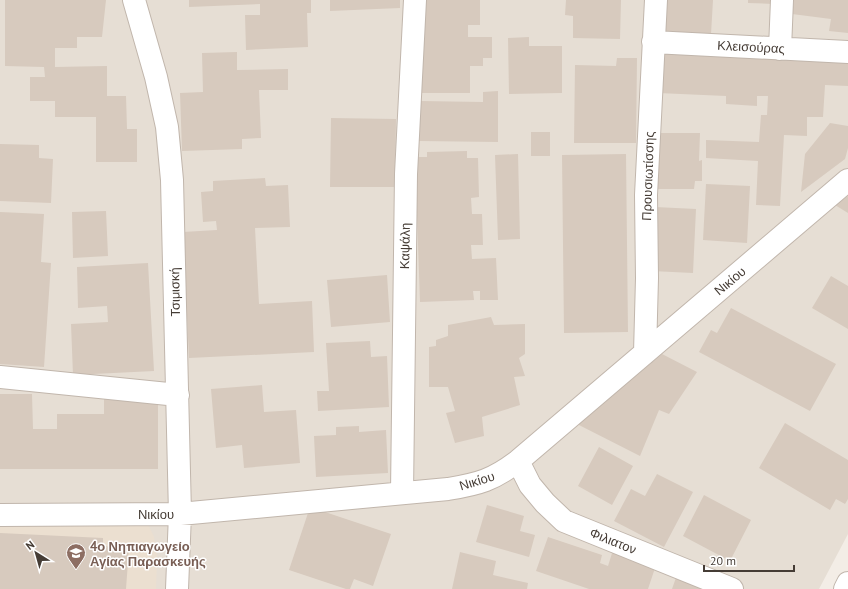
<svg xmlns="http://www.w3.org/2000/svg" width="848" height="589" font-family="'PT Sans',sans-serif">
<style>
.residential{fill:#e6ded4}
.education{fill:#ebdfd0}
.building{fill:#d7cabe}
.lines{fill:none;stroke-linecap:round;stroke-linejoin:round}
.minor-casing{stroke:#c1b6ac;stroke-width:24}
.minor{stroke:#fff;stroke-width:22}
.labels{text-anchor:middle;dominant-baseline:central;stroke-width:3;stroke-linejoin:round;paint-order:stroke}
.street-label{font-size:13px;fill:#453c35;stroke:#fff}
.education-label{font-size:13px;font-weight:bold;fill:#785e54;stroke:#fff;text-anchor:start}
</style>
<rect width="100%" height="100%" fill="#f3ede6"/>
<path class="residential" d="M 0,0 L 848,0 L 848,534 L 819,589 L 0,589 Z"/>
<path class="education" d="M 0,516 L 148,524 L 154,537 L 157,557 L 156,589 L 0,589 Z"/>
<path class="building" d="M 5,0 L 106,0 L 102,37 L 77,37 L 77,48 L 55,48 L 55,67 L 107,66 L 107,96 L 126,96 L 127,129 L 137,129 L 137,162 L 96,162 L 96,117 L 55,117 L 55,101 L 30,101 L 30,77 L 45,77 L 44,67 L 5,66 Z
M 189,0 L 311,0 L 311,13 L 307,13 L 308,47 L 246,50 L 245,15 L 260,15 L 260,4 L 189,7 Z
M 330,0 L 400,0 L 400,8 L 330,11 Z
M 421,0 L 480,0 L 480,25 L 468,25 L 468,37 L 492,37 L 492,58 L 483,58 L 483,66 L 470,66 L 470,93 L 422,93 Z
M 566,0 L 621,0 L 620,39 L 573,38 L 573,16 L 565,15 Z
M 664,0 L 713,0 L 711,34 L 662,31 Z
M 748,0 L 775,0 L 774,4 L 748,3 Z
M 794,0 L 848,0 L 848,33 L 829,31 L 831,19 L 792,14 Z
M 529,37 L 529,46 L 562,46 L 562,93 L 509,94 L 508,38 Z
M 660,48 L 848,57 L 848,86 L 825,85 L 823,117 L 807,117 L 807,136 L 784,135 L 780,206 L 756,205 L 758,161 L 706,158 L 706,140 L 759,142 L 761,115 L 767,115 L 768,96 L 757,96 L 757,106 L 726,104 L 726,96 L 658,93 Z
M 237,52 L 237,70 L 288,69 L 288,90 L 259,90 L 261,138 L 242,139 L 242,149 L 182,151 L 180,93 L 203,92 L 202,53 Z
M 617,58 L 637,58 L 636,143 L 574,143 L 575,65 L 616,66 Z
M 498,91 L 498,142 L 419,141 L 420,101 L 483,102 L 483,92 Z
M 331,118 L 396,119 L 395,187 L 330,187 Z
M 830,123 L 848,126 L 848,148 L 845,159 L 801,192 L 805,154 Z
M 531,132 L 550,132 L 550,156 L 531,156 Z
M 656,133 L 700,133 L 699,161 L 702,160 L 702,181 L 695,181 L 694,189 L 654,189 Z
M 0,144 L 39,145 L 39,158 L 53,159 L 51,203 L 0,201 Z
M 467,151 L 467,158 L 478,158 L 479,197 L 471,198 L 472,214 L 482,214 L 483,245 L 471,245 L 472,259 L 496,258 L 498,300 L 480,300 L 480,291 L 473,291 L 474,300 L 420,302 L 415,157 L 427,157 L 427,152 Z
M 518,154 L 520,239 L 498,240 L 495,155 Z
M 626,154 L 628,332 L 564,333 L 562,155 Z
M 265,178 L 266,186 L 288,185 L 290,227 L 255,228 L 259,304 L 312,301 L 314,352 L 189,358 L 183,232 L 217,230 L 216,221 L 203,222 L 201,192 L 213,191 L 213,181 Z
M 706,184 L 750,186 L 747,243 L 703,240 Z
M 848,196 L 848,213 L 835,205 Z
M 655,207 L 696,209 L 693,273 L 652,271 Z
M 106,211 L 108,256 L 73,258 L 72,212 Z
M 0,212 L 44,214 L 41,262 L 51,263 L 44,367 L 0,364 Z
M 148,263 L 154,371 L 73,375 L 71,324 L 108,322 L 107,306 L 78,308 L 77,267 Z
M 387,275 L 390,322 L 331,327 L 327,280 Z
M 831,276 L 848,286 L 848,329 L 812,308 Z
M 731,308 L 836,364 L 810,411 L 699,352 L 711,330 L 717,333 Z
M 491,317 L 494,325 L 525,324 L 525,354 L 519,358 L 525,376 L 514,377 L 520,405 L 482,417 L 484,436 L 455,443 L 446,413 L 455,411 L 448,387 L 429,387 L 429,347 L 436,346 L 436,340 L 448,336 L 448,325 Z
M 370,341 L 371,357 L 387,356 L 389,407 L 318,411 L 317,391 L 329,391 L 326,343 Z
M 662,354 L 697,372 L 669,414 L 659,410 L 640,456 L 577,424 Z
M 262,385 L 264,412 L 296,410 L 300,463 L 244,468 L 242,445 L 216,448 L 211,389 Z
M 0,394 L 32,394 L 33,429 L 57,429 L 57,414 L 104,414 L 104,398 L 158,398 L 158,469 L 0,469 Z
M 785,423 L 848,460 L 848,499 L 845,504 L 836,499 L 830,510 L 759,468 Z
M 359,426 L 359,432 L 386,430 L 388,473 L 316,477 L 314,436 L 336,435 L 336,427 Z
M 599,447 L 633,466 L 612,505 L 578,486 Z
M 657,474 L 693,492 L 664,547 L 614,521 L 631,489 L 645,496 Z
M 704,495 L 751,520 L 730,561 L 683,536 Z
M 487,505 L 524,516 L 520,531 L 535,535 L 529,557 L 476,542 Z
M 310,507 L 391,534 L 373,586 L 354,579 L 350,589 L 346,589 L 289,570 Z
M 0,533 L 103,538 L 103,546 L 129,548 L 126,589 L 0,589 Z
M 548,537 L 602,555 L 600,563 L 608,566 L 613,550 L 656,565 L 648,589 L 589,589 L 536,571 Z
M 460,552 L 496,561 L 493,575 L 528,583 L 527,589 L 452,589 Z
M 678,572 L 721,589 L 672,589 Z"/>
<g class="lines">
<g class="minor-casing">
<path id="minor" d="M 134,0 L 156,77 L 167,127 L 172,180 L 180,514 L 177,589
M 653,42 L 848,52
M 780,49 L 782,0
M 645,353 L 647,278 L 646,195 L 656,0
M 0,377 L 178,395
M 518,461 L 530,485 L 545,503 L 564,521 L 732,589
M 402,493 L 406,174 L 415,0
M 0,515 L 180,514 L 448,489 C 479,484 493,480 518,461 L 848,180
M 845,589 L 848,583"/>
</g>
<use href="#minor" class="minor"/>
</g>
<defs>
<g id="school-pin" transform="scale(1)"><path d="M0 17L-7.5 6A9.5 9.5 0 1 1 7.5 6Z" fill="#8d6e63" stroke="#fff"/><path d="M0-5L7-2L0 1L-7-2ZM-4 1L0 2.5L4 1V4Q0 6-4 4Z" fill="#fff"/></g>
</defs>
<g fill-rule="evenodd">
<use href="#school-pin" x="76" y="553"/>
</g>
<g class="labels">
<g class="street-label">
<text transform="translate(751 47) rotate(3)">Κλεισούρας</text>
<text transform="translate(648 176) rotate(-88)">Προυσιωτίσσης</text>
<text transform="translate(405 246) rotate(-89)">Καψάλη</text>
<text transform="translate(730 281) rotate(-40)">Νικίου</text>
<text transform="translate(175 292) rotate(-91)">Τσιμισκή</text>
<text transform="translate(477 481) rotate(-17)">Νικίου</text>
<text x="156" y="514">Νικίου</text>
<text transform="translate(613 541) rotate(22)">Φιλιατον</text>
</g>
<g class="education-label">
<text x="90" y="546">4ο Νηπιαγωγείο<tspan x="90" dy="15">Αγίας Παρασκευής</tspan></text>
</g>
</g>
<g transform="translate(36 553) rotate(323)" stroke="#ffffff" stroke-width="3" paint-order="stroke">
<path d="M0-3L7 15L0 10L-7 15Z" fill="#453c35"/>
<text y="-6" font-size="11" font-weight="bold" text-anchor="middle" fill="#453c35">N</text>
</g>
<path d="M704 565v6h90v-6" fill="none" stroke="#453c35" stroke-width="2"/>
<text x="710" y="565" font-size="12" fill="#453c35" stroke="#ffffff" stroke-width="3" paint-order="stroke">20 m</text>
</svg>
